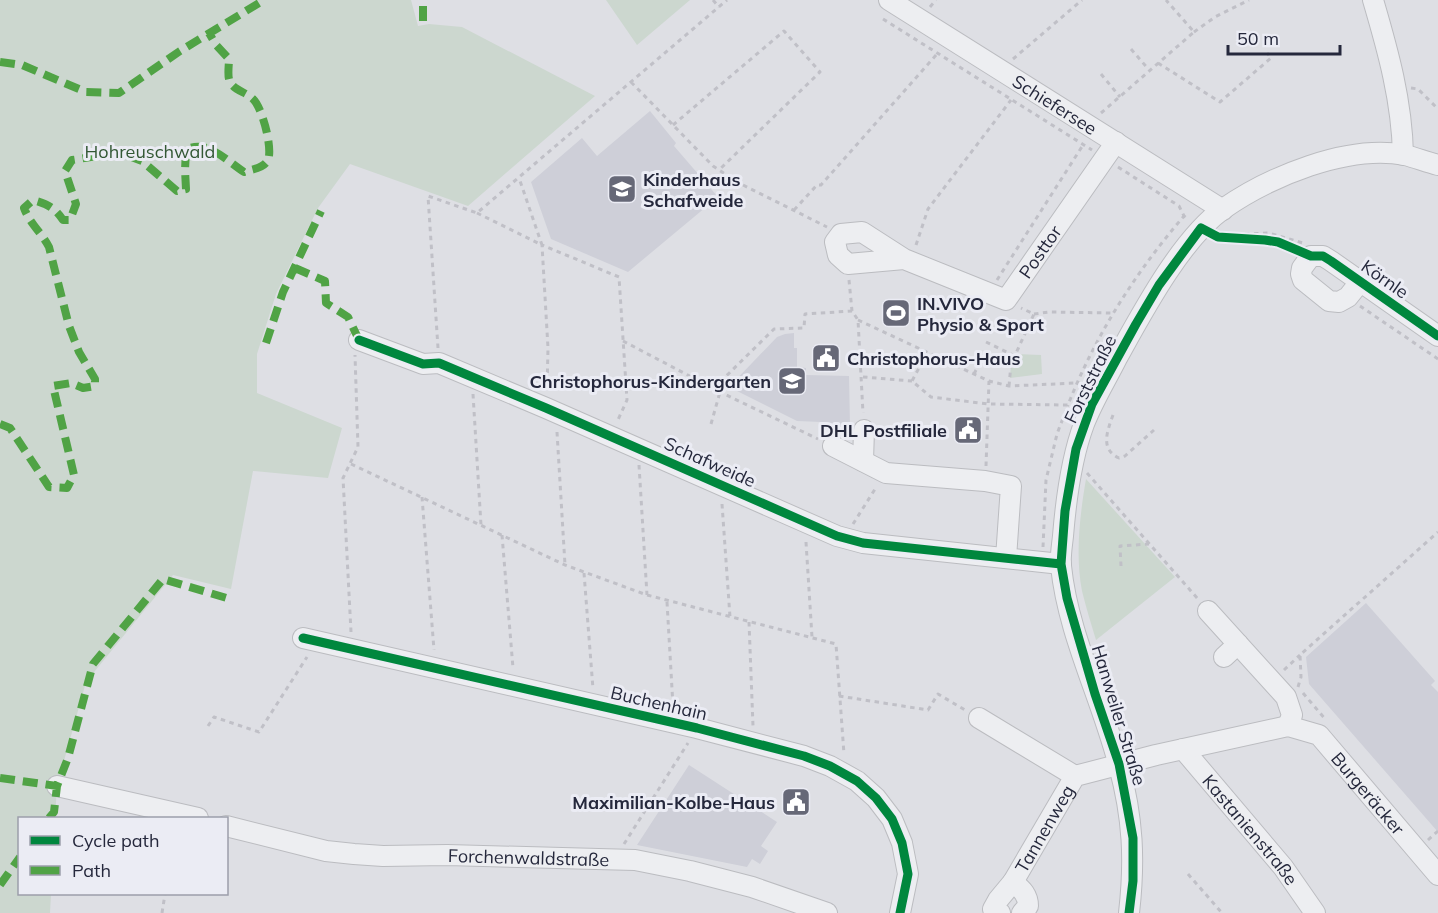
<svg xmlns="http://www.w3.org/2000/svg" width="1438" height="913" font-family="Mulish,sans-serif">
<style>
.built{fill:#cecfd8}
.green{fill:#ccd7cf}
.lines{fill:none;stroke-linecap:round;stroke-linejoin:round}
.minor-casing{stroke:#bbbcc0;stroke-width:22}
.path{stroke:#c0c0c7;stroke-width:3;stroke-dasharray:4.5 4.5;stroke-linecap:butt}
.minor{stroke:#edeef1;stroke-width:20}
.quiet{stroke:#50a345;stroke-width:8;stroke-dasharray:15 8;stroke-linecap:butt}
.cycleway-casing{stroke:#ebecf4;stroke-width:13}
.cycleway{stroke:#00873e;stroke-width:9}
.labels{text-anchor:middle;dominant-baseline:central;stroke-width:6;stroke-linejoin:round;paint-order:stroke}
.street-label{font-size:18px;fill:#25283c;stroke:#ebecf4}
.park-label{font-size:18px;fill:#335835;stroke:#ebecf4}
.poi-label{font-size:18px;font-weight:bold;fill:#25283c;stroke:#ebecf4;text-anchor:start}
</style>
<rect width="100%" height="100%" fill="#dedfe4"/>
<path class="built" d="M 650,111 L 676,143 L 674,146 L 718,197 L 628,272 L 551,239 L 531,182 L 582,138 L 597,156 Z
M 794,333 L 794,348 L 797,348 L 797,367 L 806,368 L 806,375 L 849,376 L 850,427 L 822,426 L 822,422 L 797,421 L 729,387 L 777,337 L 785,334 Z
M 1366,603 L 1435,681 L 1431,685 L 1438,692 L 1438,832 L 1309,684 L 1306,657 Z
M 689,765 L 777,822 L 761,846 L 768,851 L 760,864 L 752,859 L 747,867 L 637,845 Z"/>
<path class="green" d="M 0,0 L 411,0 L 418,26 L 429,24 L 462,27 L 595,96 L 468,206 L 350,164 L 318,208 L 276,294 L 257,354 L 257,393 L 342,428 L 328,478 L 253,471 L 231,589 L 173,575 L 86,682 L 57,786 L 55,818 L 20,818 L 20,894 L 51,894 L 50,913 L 0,913 Z
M 606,0 L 690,0 L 637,45 Z
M 1016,354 L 1041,355 L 1042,374 L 1010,378 L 1011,364 Z
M 1086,479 L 1175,577 L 1096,640 C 1091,624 1086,607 1082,591 C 1075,555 1080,514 1086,479 Z"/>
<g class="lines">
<g class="minor-casing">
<g id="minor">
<path id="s1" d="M 889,0 L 1223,210"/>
<path d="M 1373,0 C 1388,51 1402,101 1403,155"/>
<path id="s2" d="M 904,259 L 848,264 L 838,255 L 835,242 L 841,234 L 862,232 L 904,259 L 1006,300 L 1116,142"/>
<path d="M 1360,282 L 1348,297 L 1339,302 L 1329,301 L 1303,280 L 1301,274 L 1302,268 L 1311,256 L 1323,256 L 1331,261 L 1438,336"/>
<path d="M 359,340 L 423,364 L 439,363 L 546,408 L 837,536 L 863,543 L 1061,564"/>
<path d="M 833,446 L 886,473 L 985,481 L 1011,486 L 1006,558"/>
<path d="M 863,461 L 864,430"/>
<path d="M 1208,611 L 1286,697 L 1292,715 L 1288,726"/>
<path d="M 303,638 L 697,728 L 804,756 L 830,766 L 857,781 L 876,798 L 892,819 L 902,843 L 908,874 L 900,913"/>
<path d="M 1224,657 L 1238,644"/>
<path d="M 979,718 L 1075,776"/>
<path id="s3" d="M 1183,749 L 1283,867 L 1315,913"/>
<path d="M 57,786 L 198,818"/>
<path id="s4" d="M 226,826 L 326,851 L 354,854 L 383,856 L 447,855 L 635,860 L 690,871 L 752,887 L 827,913"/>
<path id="s5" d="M 1013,882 L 1075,776 L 1156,755 L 1288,726 L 1319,735 L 1438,875"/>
<path d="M 1000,913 L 993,909 L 998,900 L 1013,882 C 1021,889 1028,894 1028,906 L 1022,913"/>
<path d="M 1129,913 C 1135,860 1133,818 1119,766 C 1102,699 1068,635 1061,566 C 1060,556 1062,546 1063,536 C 1066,499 1071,459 1084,424 C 1093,401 1106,380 1117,358 C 1142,313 1181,239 1223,209 C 1269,177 1347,144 1405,155 C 1416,158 1427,162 1438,165"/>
</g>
</g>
<path class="path" d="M 713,0 L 719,7
M 930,7 L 936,0
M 883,19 L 1092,150
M 1194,32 L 1215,17 L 1249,0
M 1131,49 L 1150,71
M 1013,59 L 1082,0
M 1158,63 L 1220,102 L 1271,58 L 1267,53
M 1101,74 L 1120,97
M 631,82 L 713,166 L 737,182 L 827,227
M 1411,88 L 1418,89 L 1438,109
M 1101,113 L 1194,32 L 1166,0
M 673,125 L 784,31 L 820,72 L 719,170
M 1118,167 L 1179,206 L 1184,216 L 1188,219
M 794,210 L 817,185 L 821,185 L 937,54
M 477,213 L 542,245 L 519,178
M 1218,235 L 1269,233 L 1303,243
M 916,245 L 928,209 L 1011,100
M 849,280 L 852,311 L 858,320 L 863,413
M 997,280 L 1083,145
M 1360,306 L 1438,359
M 1034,314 L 1049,312 L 1113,313
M 858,320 L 989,381 L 1009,386 L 1076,383
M 623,341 L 720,392 L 818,439
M 986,342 L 1015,356
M 438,348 L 428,196 L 477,213 L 727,0
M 927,353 L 912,381 L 931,397 L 988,404 L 1068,405 C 1095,336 1135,273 1184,216
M 974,374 L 977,368
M 863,377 L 912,381
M 625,379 L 638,386
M 1009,386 L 1011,364 L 1034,314 L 1021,308
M 714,388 L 774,329 L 804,328 L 805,314 L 852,311
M 547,391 L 548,348 L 542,245 L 619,277 L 627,400 L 617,422
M 473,394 L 481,525
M 1113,415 C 1107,432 1100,449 1119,458 L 1125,456 L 1154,430
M 711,424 L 720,392
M 557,432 L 565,565
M 351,464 L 565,565 L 647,595 L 836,644 L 844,754
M 639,465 L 647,595
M 986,466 L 989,381
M 1087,473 L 1198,599
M 422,497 L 434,650
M 722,504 L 730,617
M 853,524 L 877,486
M 502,535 L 513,668
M 806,542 L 812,637
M 1043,547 L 1046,480 L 1057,434 L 1068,405
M 1121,566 L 1120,546 L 1149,544
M 584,573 L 593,689
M 667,602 L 673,706
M 749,622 L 753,726
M 351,632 L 343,478 L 358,447 L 355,355
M 1284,670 L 1300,655
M 1298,687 L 1301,677 L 1300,655 L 1438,532
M 1303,693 L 1326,720
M 839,696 L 928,710 L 938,694 L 965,710
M 208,726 L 214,717 L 259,732 L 307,657
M 1428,840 L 1438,831
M 624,844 L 688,743
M 1188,874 L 1222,913
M 162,913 L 165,894"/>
<use href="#minor" class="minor"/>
<path class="quiet" d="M 423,21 L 423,0
M 0,62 L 22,65 L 86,92 L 119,93 L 180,51 L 264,0
M 295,268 L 325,281 L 326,303 L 348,317 L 359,340
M 266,343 L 283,292 L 321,211
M 0,424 L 10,428 L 49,487 L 67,488 L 74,475 L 53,386 L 71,383 L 83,388 L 95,386 L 95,379 L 79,352 L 69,326 L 49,247 C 42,233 30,224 24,208 L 33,200 C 47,204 54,207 63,220 L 70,220 L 76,204 L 65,171 L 72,160 L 104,155 L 126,155 L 142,161 L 177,191 L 186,189 L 185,170 L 186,150 C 206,138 227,161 244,172 C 252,169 263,169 268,160 C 273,148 262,107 253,99 C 246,92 235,91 230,82 C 227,76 229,66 229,59 L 216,45 L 209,33
M 0,778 L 57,786
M 49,818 L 54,812 L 57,786 L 68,758 L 93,664 L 163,579 L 230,599
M 0,885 L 20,857"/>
<g class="cycleway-casing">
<path id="cycleway" d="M 359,340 L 423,364 L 439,363 L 546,408 L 837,536 L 863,543 L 1061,564
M 303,638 L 697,728 L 804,756 L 830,766 L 857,781 L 876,798 L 892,819 L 902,843 L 908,874 L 900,913
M 1129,913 L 1133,881 L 1133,838 L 1119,764 L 1095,694 L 1067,598 L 1061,564 L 1065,511 L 1076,449 L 1092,404 L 1136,324 L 1159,285 L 1201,228 L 1218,237 L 1265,240 L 1278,242 L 1311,256 L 1323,256 L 1331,261 L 1438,336"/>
</g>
<use href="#cycleway" class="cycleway"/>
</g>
<defs>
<g id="school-square" transform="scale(1.5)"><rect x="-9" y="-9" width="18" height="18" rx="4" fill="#666877" stroke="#ebecf4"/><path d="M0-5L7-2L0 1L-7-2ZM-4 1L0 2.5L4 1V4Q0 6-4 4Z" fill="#fff"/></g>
<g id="stadium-square" transform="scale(1.5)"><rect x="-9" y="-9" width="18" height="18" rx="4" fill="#666877" stroke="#ebecf4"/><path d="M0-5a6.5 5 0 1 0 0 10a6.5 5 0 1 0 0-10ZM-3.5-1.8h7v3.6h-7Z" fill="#fff"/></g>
<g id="civic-square" transform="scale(1.5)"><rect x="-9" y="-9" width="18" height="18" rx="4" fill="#666877" stroke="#ebecf4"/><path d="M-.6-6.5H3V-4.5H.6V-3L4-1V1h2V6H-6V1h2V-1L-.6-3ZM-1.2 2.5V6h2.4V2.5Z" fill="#fff"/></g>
</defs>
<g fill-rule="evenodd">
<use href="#school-square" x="622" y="189"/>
<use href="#stadium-square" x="896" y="313"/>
<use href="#civic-square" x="826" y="358"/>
<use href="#school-square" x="792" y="381"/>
<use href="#civic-square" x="968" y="430"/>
<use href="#civic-square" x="796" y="802"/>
</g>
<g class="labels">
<g class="street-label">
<text stroke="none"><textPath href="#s1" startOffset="196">Schiefersee</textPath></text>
<text stroke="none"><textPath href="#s2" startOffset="333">Posttor</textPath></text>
<text transform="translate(1385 279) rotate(35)">Körnle</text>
<text transform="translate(1090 379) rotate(-64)">Forststraße</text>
<text transform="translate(710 462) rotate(24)">Schafweide</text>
<text transform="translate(659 703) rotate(13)">Buchenhain</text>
<text transform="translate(1119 715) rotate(73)">Hanweiler Straße</text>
<text stroke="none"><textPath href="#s5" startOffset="450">Burgeräcker</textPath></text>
<text stroke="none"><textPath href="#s5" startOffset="62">Tannenweg</textPath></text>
<text stroke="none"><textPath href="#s3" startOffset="105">Kastanienstraße</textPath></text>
<text stroke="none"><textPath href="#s4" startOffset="306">Forchenwaldstraße</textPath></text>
</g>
<g class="park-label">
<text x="150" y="151">Hohreuschwald</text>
</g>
<g class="poi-label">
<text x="643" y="179">Kinderhaus<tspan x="643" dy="21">Schafweide</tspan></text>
<text x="917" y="303">IN.VIVO<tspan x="917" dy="21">Physio &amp; Sport</tspan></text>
<text x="847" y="358">Christophorus-Haus</text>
<text x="771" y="381" text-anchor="end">Christophorus-Kindergarten</text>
<text x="947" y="430" text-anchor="end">DHL Postfiliale</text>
<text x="775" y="802" text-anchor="end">Maximilian-Kolbe-Haus</text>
</g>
</g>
<rect x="18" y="817" width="210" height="78" fill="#ebecf4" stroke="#9c9eaa" stroke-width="1.5"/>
<rect x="30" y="836" width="30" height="9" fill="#00873e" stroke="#9c9eaa" stroke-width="1.5"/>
<text x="72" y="847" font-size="18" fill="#25283c">Cycle path</text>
<rect x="30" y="866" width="30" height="9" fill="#50a345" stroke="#9c9eaa" stroke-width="1.5"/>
<text x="72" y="877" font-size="18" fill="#25283c">Path</text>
<path d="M1228 45v9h112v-9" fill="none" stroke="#25283c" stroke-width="3"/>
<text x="1237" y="45" font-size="18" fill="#25283c" stroke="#ebecf4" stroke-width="4.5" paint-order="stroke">50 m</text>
</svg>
